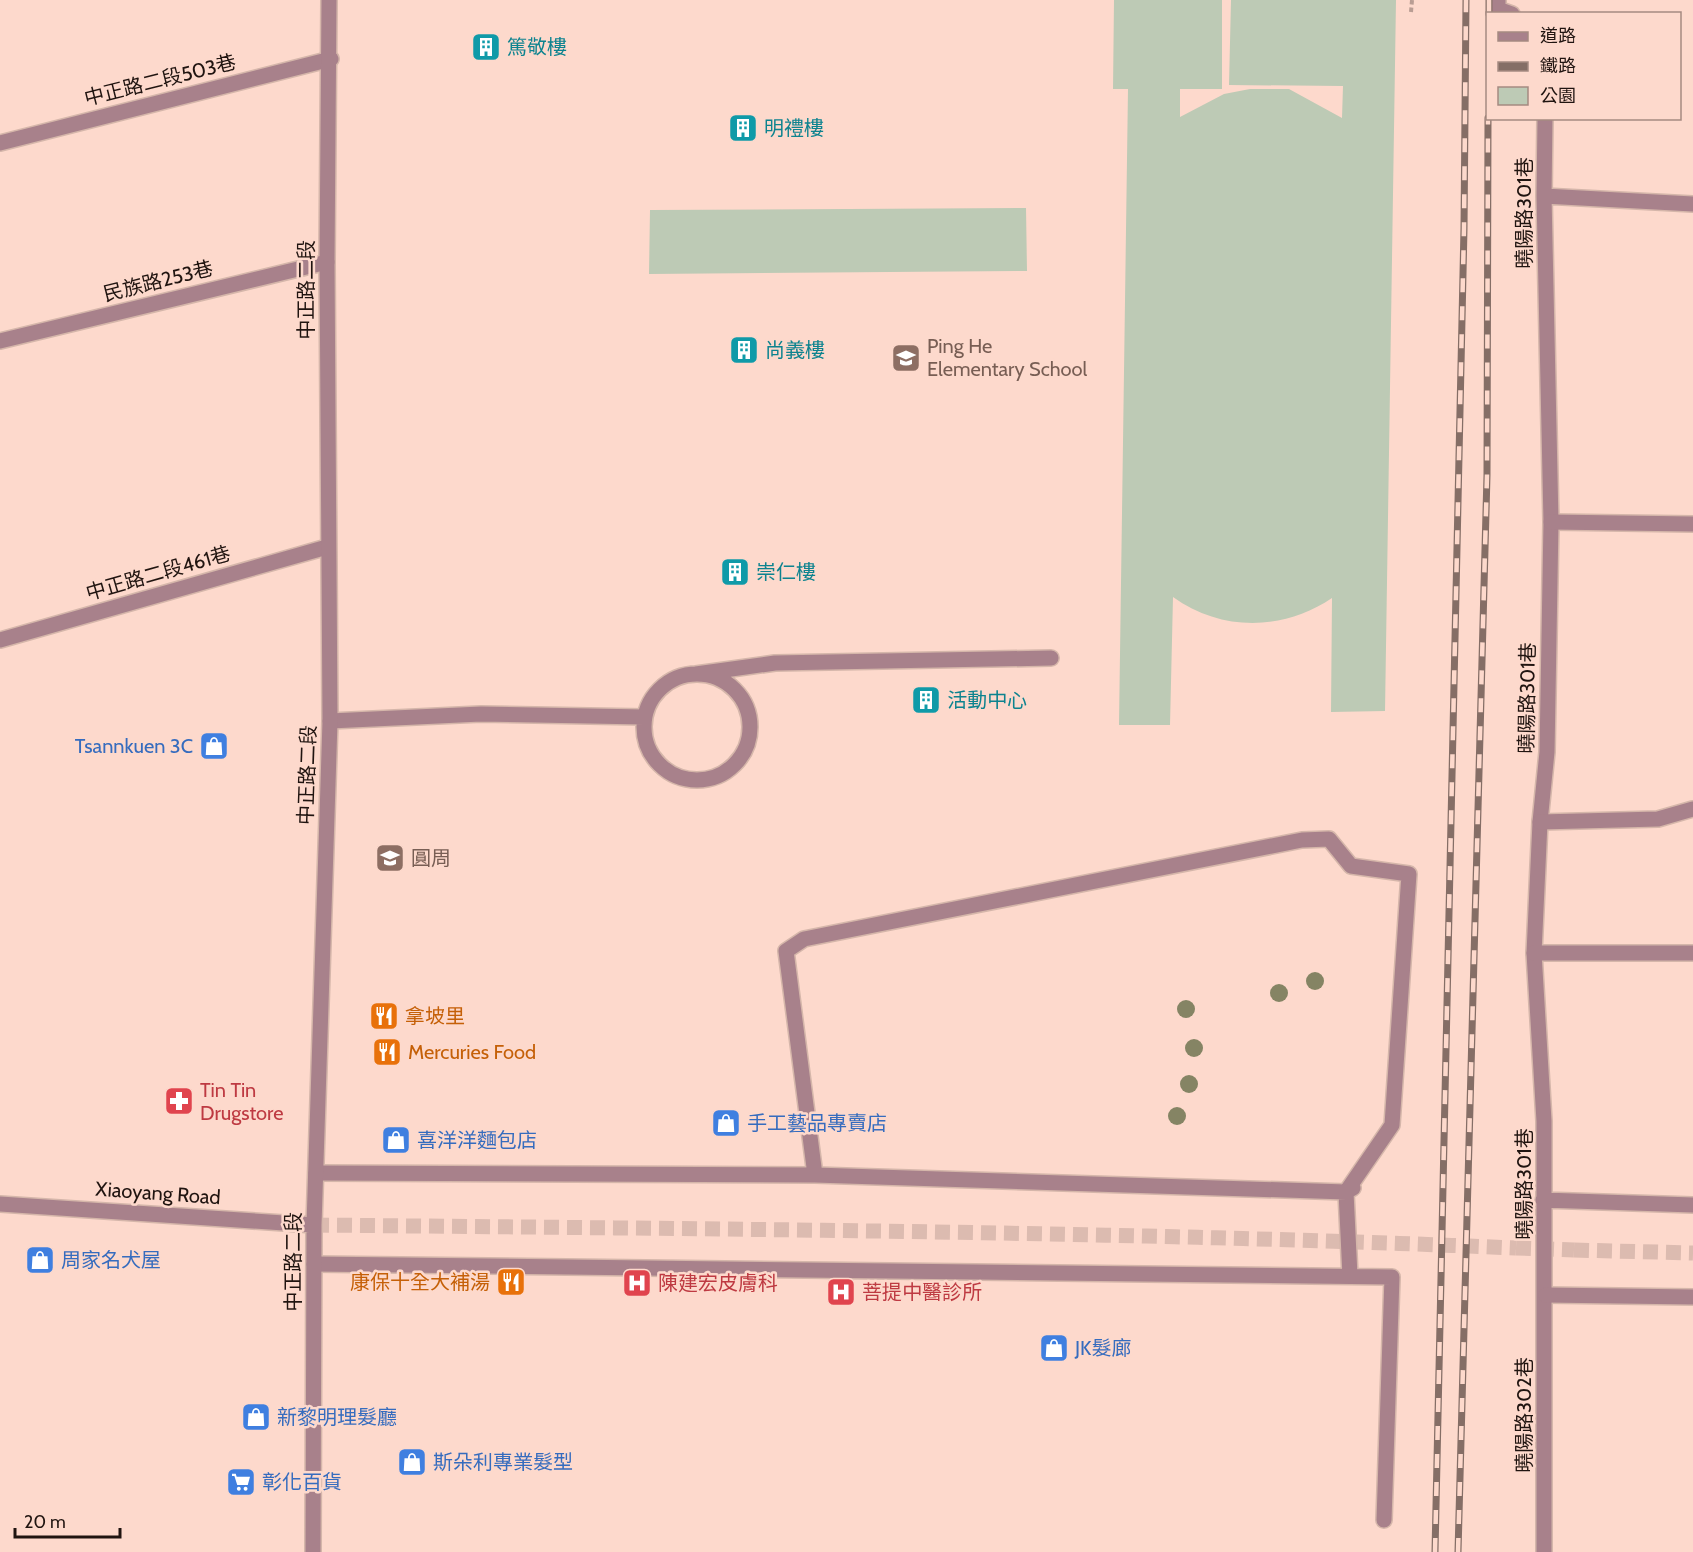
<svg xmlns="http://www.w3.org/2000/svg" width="1693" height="1552" font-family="Cabin,'Noto Sans TC',sans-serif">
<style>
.green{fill:#bdcab5}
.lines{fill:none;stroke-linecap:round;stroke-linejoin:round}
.tertiary-tunnel{stroke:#dcbbb0;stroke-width:15;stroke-dasharray:15 8;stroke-linecap:butt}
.secondary-tunnel{stroke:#dcbbb0;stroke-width:15;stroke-dasharray:15 8;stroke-linecap:butt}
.service-casing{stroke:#d5b6aa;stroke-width:18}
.minor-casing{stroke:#d5b6aa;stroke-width:18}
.tertiary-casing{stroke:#d5b6aa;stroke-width:18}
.path{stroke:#b99d93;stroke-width:4;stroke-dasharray:4.5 3;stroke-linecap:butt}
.service{stroke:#a8818b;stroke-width:15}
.minor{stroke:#a8818b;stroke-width:15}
.tertiary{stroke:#a8818b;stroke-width:15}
.rail-casing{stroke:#856e66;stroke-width:7}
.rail{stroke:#fdd9cc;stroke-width:4.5;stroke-dasharray:14;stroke-linecap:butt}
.tree{fill:#858464}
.labels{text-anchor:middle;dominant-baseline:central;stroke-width:5;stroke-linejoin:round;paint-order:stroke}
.culture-label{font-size:20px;fill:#0d838f;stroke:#fdd9cc;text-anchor:start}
.street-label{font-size:20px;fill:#201410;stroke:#fdd9cc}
.education-label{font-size:20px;fill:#785e54;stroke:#fdd9cc;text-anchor:start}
.shop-label{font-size:20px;fill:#366cbe;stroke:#fdd9cc;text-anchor:start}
.food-label{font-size:20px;fill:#c56008;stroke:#fdd9cc;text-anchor:start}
.health-label{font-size:20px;fill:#be3a42;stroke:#fdd9cc;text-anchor:start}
</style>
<rect width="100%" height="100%" fill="#fdd9cc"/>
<path class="green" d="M 1114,0 L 1222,0 L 1222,89 L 1180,89 L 1180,117 L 1224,94 L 1250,89 L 1289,89 L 1342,118 L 1343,86 L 1229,85 L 1231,0 L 1396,0 L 1385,711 L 1331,712 L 1332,598 C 1283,631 1222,632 1173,597 L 1170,725 L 1119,725 L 1128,89 L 1113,89 Z
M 1026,208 L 1027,271 L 649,274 L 650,210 Z"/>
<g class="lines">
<path class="tertiary-tunnel" d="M 314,1225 C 715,1229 1116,1231 1516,1248
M 1574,1250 L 1693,1253"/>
<path class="secondary-tunnel" d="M 1516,1248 L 1574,1250"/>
<g class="service-casing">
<path id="service" d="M 1498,0 L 1498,9 L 1512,14
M 1544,196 L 1693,204
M644 727a53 53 0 1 1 106 0a53 53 0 1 1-106 0Z
M 696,674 L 775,663 L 1051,658
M 330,721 L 481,714 L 644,717
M 316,1173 L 815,1175 L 1346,1192 L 1392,1125 L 1409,874 L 1351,866 L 1329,839 L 1302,840 L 804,939 L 786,951 L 815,1175
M 1543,1200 L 1693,1205
M 314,1264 L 1392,1277 L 1384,1520
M 1350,1276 L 1346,1192 L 1353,1188
M 1544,1552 L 1544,1121 L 1534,953 L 1540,822 L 1547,752 L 1551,522 L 1544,196 L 1545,118"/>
</g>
<g class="minor-casing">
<path id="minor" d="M 0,143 L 331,59
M 0,341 L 327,262
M 1551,522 L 1693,524
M 0,640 L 327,547
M 1540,822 L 1658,819 L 1693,809
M 1534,953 L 1693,953
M 1546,1295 L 1693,1297"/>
</g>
<g class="tertiary-casing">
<path id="tertiary" d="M 0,1204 L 314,1225
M 313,1552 L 314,1225 L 330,721 L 327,262 L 329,0"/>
</g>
<path class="path" d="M 1411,12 L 1412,0"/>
<use href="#service" class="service"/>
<use href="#minor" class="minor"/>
<use href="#tertiary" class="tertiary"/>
<g class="rail-casing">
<path id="rail" d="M 1489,14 L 1489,0
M 1435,1552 L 1464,228 L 1466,0
M 1458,1552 L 1487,475 L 1488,118"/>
</g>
<use href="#rail" class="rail"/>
</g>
<g class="tree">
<circle cx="1315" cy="981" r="9"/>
<circle cx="1279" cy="993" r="9"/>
<circle cx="1186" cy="1009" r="9"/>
<circle cx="1194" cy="1048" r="9"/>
<circle cx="1189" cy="1084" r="9"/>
<circle cx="1177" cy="1116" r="9"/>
</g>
<defs>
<g id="building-square" transform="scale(1.5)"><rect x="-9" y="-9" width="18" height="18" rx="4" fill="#0f9aa8" stroke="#fdd9cc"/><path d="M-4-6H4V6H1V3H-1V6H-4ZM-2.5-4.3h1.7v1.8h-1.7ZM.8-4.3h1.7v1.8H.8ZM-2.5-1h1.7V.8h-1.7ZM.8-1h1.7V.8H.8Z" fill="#fff"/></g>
<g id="school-square" transform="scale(1.5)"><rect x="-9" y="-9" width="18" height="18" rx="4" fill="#8d6e63" stroke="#fdd9cc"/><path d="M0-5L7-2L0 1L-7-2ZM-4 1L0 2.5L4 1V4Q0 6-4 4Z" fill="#fff"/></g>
<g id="shop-square" transform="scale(1.5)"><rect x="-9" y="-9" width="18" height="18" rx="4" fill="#3f7fe0" stroke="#fdd9cc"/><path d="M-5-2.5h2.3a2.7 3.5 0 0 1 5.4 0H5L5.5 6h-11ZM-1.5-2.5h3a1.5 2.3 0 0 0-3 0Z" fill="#fff"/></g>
<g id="restaurant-square" transform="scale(1.5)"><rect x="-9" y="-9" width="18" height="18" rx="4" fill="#e8710a" stroke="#fdd9cc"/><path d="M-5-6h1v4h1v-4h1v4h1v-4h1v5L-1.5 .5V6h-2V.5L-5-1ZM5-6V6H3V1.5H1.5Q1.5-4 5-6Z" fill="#fff"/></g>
<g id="pharmacy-square" transform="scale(1.5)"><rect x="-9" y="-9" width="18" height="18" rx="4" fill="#e0444e" stroke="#fdd9cc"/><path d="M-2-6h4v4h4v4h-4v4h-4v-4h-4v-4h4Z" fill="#fff"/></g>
<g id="hospital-square" transform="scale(1.5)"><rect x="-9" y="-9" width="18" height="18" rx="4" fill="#e0444e" stroke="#fdd9cc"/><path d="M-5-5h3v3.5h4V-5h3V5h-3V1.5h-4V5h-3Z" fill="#fff"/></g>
<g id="supermarket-square" transform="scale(1.5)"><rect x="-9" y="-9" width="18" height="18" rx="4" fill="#3f7fe0" stroke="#fdd9cc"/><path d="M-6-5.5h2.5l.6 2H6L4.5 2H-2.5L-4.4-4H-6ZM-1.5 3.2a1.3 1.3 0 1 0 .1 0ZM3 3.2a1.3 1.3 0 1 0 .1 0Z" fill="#fff"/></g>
</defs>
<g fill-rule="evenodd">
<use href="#building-square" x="486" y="47"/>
<use href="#building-square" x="743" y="128"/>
<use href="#building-square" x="744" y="350"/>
<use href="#school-square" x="906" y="358"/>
<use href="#building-square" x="735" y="572"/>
<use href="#building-square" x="926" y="700"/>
<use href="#shop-square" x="214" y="746"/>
<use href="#school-square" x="390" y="858"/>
<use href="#restaurant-square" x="384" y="1016"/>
<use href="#restaurant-square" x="387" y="1052"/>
<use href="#pharmacy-square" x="179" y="1101"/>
<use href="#shop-square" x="726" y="1123"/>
<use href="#shop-square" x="396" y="1140"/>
<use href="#shop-square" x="40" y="1260"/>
<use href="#restaurant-square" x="511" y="1282"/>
<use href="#hospital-square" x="637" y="1283"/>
<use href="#hospital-square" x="841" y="1292"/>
<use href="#shop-square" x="1054" y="1348"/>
<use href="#shop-square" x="256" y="1417"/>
<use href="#shop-square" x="412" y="1462"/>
<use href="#supermarket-square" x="241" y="1482"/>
</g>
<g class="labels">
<g class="culture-label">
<text x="507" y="47">篤敬樓</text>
<text x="764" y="128">明禮樓</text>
<text x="765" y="350">尚義樓</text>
<text x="756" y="572">崇仁樓</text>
<text x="947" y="700">活動中心</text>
</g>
<g class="street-label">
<text transform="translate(160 80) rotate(-14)">中正路二段503巷</text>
<text transform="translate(1524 213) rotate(-90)">曉陽路301巷</text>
<text transform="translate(158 281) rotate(-14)">民族路253巷</text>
<text transform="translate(306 290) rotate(-90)">中正路二段</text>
<text transform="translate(158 573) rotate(-16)">中正路二段461巷</text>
<text transform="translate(1527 698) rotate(-89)">曉陽路301巷</text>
<text transform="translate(307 775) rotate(-88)">中正路二段</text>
<text transform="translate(1524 1184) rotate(-90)">曉陽路301巷</text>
<text transform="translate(158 1193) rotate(4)">Xiaoyang Road</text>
<text transform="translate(293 1262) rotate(-90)">中正路二段</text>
<text transform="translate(1524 1415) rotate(-90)">曉陽路302巷</text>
</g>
<g class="education-label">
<text x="927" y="346">Ping He<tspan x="927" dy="23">Elementary School</tspan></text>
<text x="411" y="858">圓周</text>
</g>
<g class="shop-label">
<text x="193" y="746" text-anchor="end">Tsannkuen 3C</text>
<text x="747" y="1123">手工藝品專賣店</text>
<text x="417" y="1140">喜洋洋麵包店</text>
<text x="61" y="1260">周家名犬屋</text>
<text x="1075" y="1348">JK髮廊</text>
<text x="277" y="1417">新黎明理髮廳</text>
<text x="433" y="1462">斯朵利專業髮型</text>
<text x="262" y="1482">彰化百貨</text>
</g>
<g class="food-label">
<text x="405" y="1016">拿坡里</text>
<text x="408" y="1052">Mercuries Food</text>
<text x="490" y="1282" text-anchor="end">康保十全大補湯</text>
</g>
<g class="health-label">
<text x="200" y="1090">Tin Tin<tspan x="200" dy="23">Drugstore</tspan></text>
<text x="658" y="1283">陳建宏皮膚科</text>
<text x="862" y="1292">菩提中醫診所</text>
</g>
</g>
<rect x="1486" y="12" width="195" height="108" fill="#fdd9cc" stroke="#a58a81" stroke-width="1.5"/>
<rect x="1498" y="32" width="30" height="9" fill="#a8818b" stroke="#a58a81" stroke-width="1.5"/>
<text x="1540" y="42" font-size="18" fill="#201410">道路</text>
<rect x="1498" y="62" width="30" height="9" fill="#856e66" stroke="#a58a81" stroke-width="1.5"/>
<text x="1540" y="72" font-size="18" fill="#201410">鐵路</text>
<rect x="1498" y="87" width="30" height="18" fill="#bdcab5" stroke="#a58a81" stroke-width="1.5"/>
<text x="1540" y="102" font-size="18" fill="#201410">公園</text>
<path d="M15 1528v9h105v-9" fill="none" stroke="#201410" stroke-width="3"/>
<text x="24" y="1528" font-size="18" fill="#201410" stroke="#fdd9cc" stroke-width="4.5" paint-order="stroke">20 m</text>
</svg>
